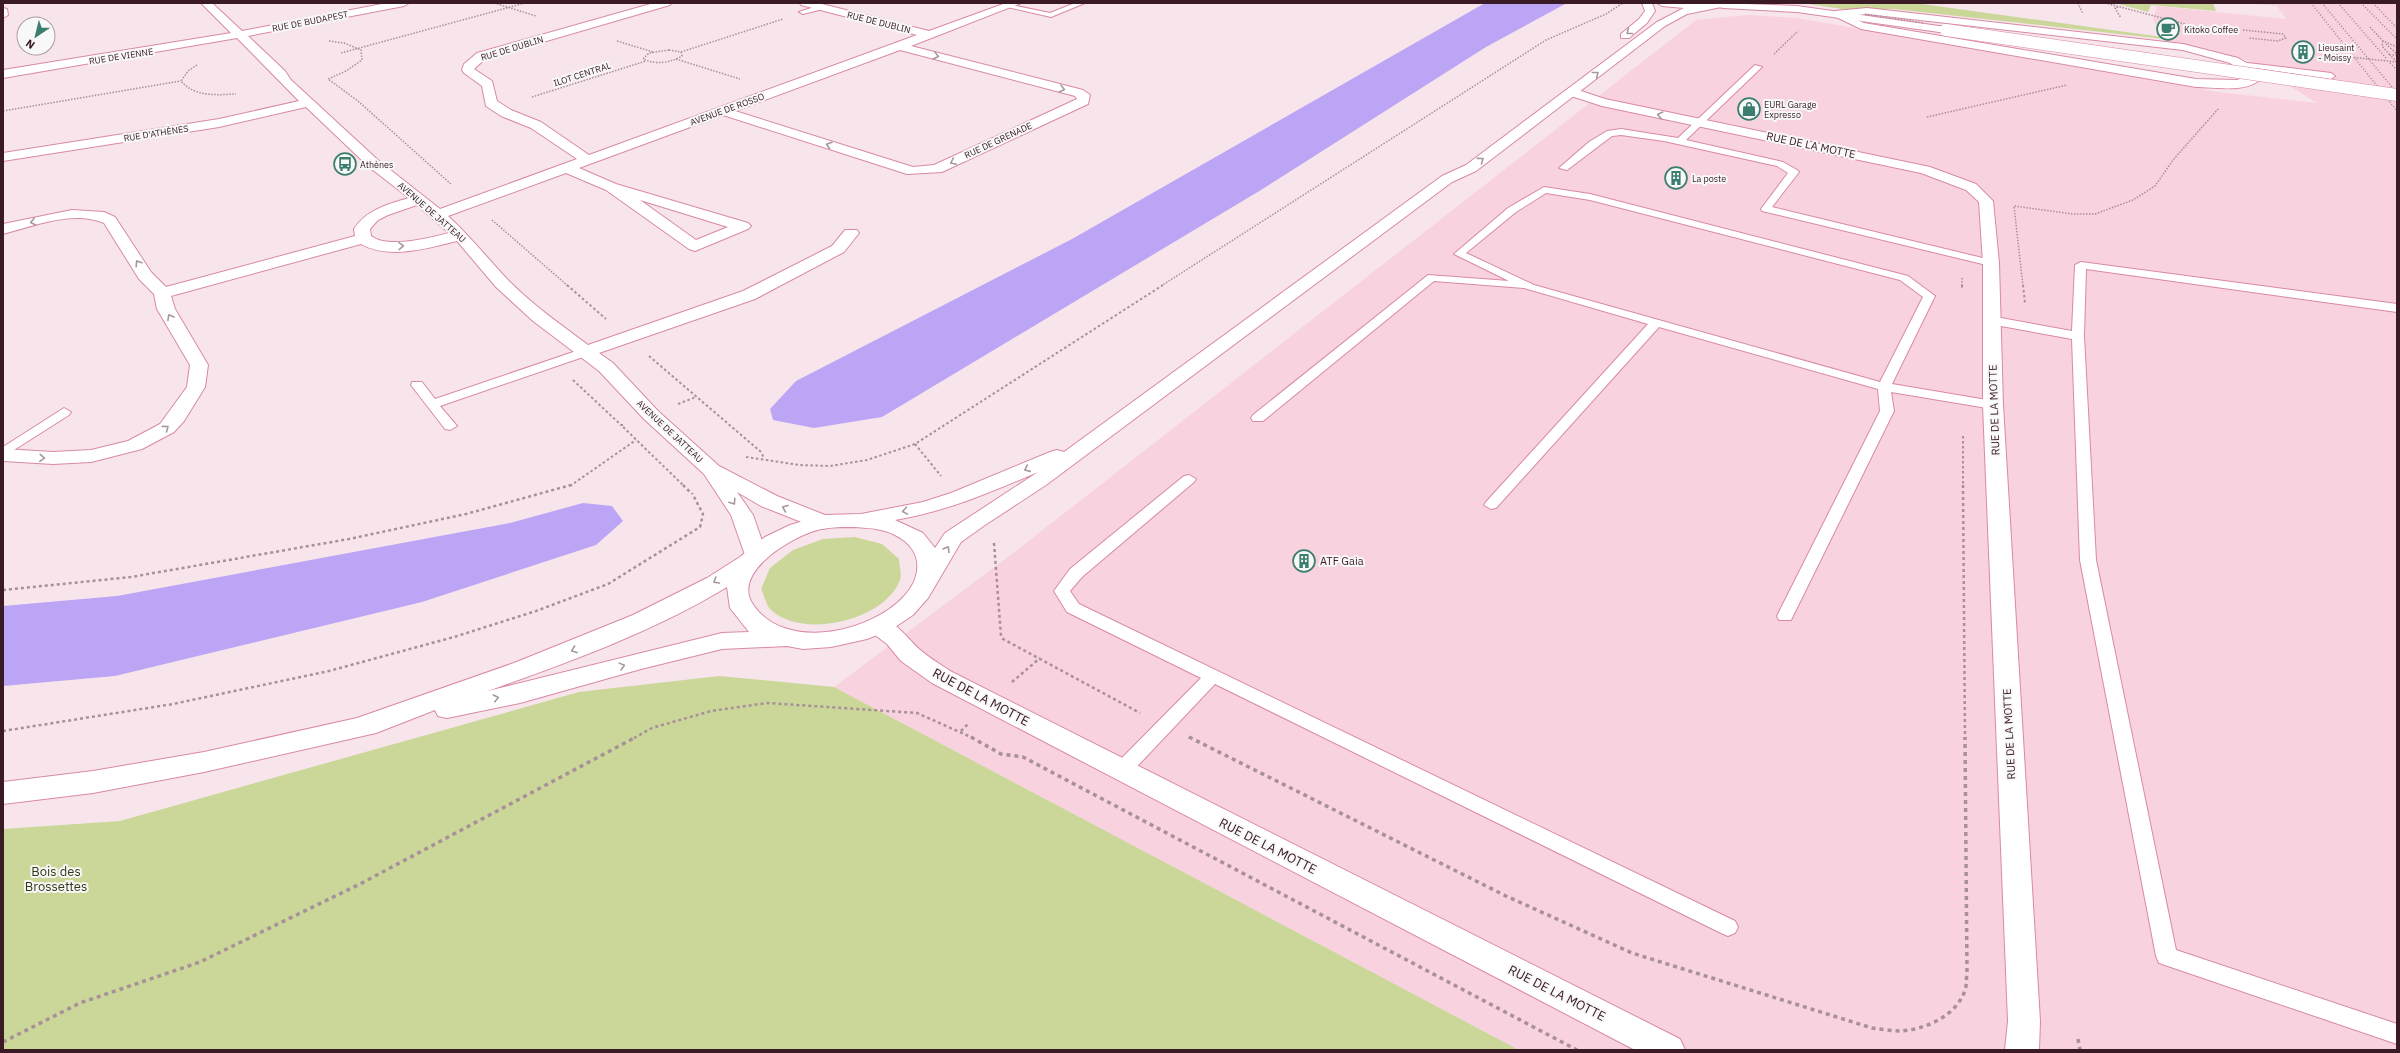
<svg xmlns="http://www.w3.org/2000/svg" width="2400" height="1053" font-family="'IBM Plex Sans',sans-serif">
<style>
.built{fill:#f8d2de}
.green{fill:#cad799}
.water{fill:#bda5f5}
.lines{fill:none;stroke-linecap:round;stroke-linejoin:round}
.lane-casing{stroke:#d989a5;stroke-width:2}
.street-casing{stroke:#d989a5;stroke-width:2}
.secondary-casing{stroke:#d989a5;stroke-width:2}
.primary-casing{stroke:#d989a5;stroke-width:2}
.path-far3{stroke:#a89099;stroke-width:1.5;stroke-dasharray:1.5 1.5;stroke-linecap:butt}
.path-far2{stroke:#a89099;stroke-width:2;stroke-dasharray:2.5 2.5;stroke-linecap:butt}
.path-far1{stroke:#a89099;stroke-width:2.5;stroke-dasharray:3 3;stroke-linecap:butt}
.path{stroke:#a89099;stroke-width:3.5;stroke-dasharray:4 4;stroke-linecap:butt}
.lane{fill:#fff;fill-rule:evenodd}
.street{fill:#fff;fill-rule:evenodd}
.secondary{fill:#fff;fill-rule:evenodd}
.primary{fill:#fff;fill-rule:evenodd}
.rail{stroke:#9e868e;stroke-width:1.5;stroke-dasharray:1 2;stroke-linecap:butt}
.secondary-bridge-casing{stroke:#d989a5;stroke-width:13;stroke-linecap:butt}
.path-bridge{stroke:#a89099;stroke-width:1.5;stroke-dasharray:1.5 1.5;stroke-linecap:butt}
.secondary-bridge{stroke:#fff;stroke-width:12}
.oneway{stroke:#a6989d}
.labels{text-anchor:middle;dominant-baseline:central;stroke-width:4;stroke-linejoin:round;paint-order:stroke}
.far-street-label{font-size:9px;fill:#391a25;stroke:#f8f8f8}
.far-poi-label{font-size:9px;fill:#391a25;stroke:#f8f8f8;text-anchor:start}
.street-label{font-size:11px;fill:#391a25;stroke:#f8f8f8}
.poi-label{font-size:11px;fill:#391a25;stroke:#f8f8f8;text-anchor:start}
.near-street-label{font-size:13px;fill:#391a25;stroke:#f8f8f8}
.near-park-label{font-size:13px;fill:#333914;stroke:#f8f8f8}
</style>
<rect width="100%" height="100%" fill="#f7e5eb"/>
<path class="built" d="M 2247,3 L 2397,3 L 2397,1050 L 1519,1050 L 834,687 L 1012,554 L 1696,20 L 1747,15 L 1797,18 L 2218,92 L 2317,103 L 2249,61 L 2212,50 L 2165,42 L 2153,19 L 2157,6 L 2286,19 L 2277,6 Z"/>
<path class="green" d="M 1802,3 L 1915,3 L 2162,37 L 2164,39 L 1894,9 L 1842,9 Z
M 2115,3 L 2213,3 L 2216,11 L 2151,5 L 2148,12 Z
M 855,537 L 882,544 L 899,559 C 899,564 902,574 900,580 C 885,621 801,640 770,609 C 766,604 764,595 761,589 L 770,568 L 793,550 L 823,539 Z
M 719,676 L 834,687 L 1519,1050 L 3,1050 L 3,829 L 120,821 L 579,692 Z"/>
<path class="water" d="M 1485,3 L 1567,3 L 1486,47 L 1261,190 L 882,417 L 814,428 L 773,420 L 770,409 L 796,381 L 1072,239 Z
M 583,503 L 612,506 L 623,521 L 596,545 L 422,602 L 115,676 L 3,686 L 3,606 L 117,596 L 510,523 Z"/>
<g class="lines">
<g class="lane-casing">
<path id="lane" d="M 1075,3 L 1085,3 L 1051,17 L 1003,6 L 1007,4 L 1050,13 Z
M 820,5 L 824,7 L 823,9 L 803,14 L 799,12 Z
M 2239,62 L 2331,73 L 2335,76 L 2331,79 L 2242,66 L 2238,64 Z
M 1755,65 L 1762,67 L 1686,140 L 1783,162 L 1797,170 L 1799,172 L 1772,207 L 1995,261 L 1995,265 L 1991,266 L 1762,211 L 1761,209 L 1788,173 L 1777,166 L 1664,141 L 1621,135 L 1612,136 L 1567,170 L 1559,168 L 1589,142 L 1607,131 L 1621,129 L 1678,138 Z
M 1544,187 L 1590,194 L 1908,276 L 1935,296 L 1892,384 L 1993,401 L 2000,405 L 1993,409 L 1891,392 L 1894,411 L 1793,616 L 1791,620 L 1779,620 L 1777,616 L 1880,411 L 1878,389 L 1659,327 L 1496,508 L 1491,509 L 1484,505 L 1486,502 L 1648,324 L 1524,288 L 1434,281 L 1263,421 L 1253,421 L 1251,418 L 1253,415 L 1428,275 L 1509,281 L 1454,254 L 1508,208 ZM 1546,193 L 1590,200 L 1900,280 L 1923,297 L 1880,382 L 1534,285 L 1466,253 L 1516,212 Z
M 2081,262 L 2397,304 L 2397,312 L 2086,269 L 2084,336 L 2096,560 L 2176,950 L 2397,1024 L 2397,1044 L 2159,963 L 2156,956 L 2080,560 L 2072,339 L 1990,324 L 1984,320 L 1990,316 L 2072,331 L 2075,265 Z
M 585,348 L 591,352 L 589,355 L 440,406 L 457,426 L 450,430 L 445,429 L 411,385 L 412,382 L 422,382 L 435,399 Z
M 64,408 L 71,412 L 69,415 L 3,457 L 3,447 Z
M 1189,475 L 1196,479 L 1194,482 L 1082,577 L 1070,591 L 1079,604 L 1735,921 L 1738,927 L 1735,933 L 1728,936 L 1721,933 L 1215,684 L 1128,776 L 1121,778 L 1114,776 L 1112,771 L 1114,766 L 1201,678 L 1067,612 L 1054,591 L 1070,569 L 1184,476 Z"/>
</g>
<g class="street-casing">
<path id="street" d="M 201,3 L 212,3 L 242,31 L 387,3 L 409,3 L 404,6 L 248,36 L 285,71 L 291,80 L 379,161 L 440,209 L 577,159 L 531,128 L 501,116 L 486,106 L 482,86 L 464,73 L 462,70 L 464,64 L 477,53 L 654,3 L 671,3 L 670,5 L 485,59 L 474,69 L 492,81 L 497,101 L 511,110 L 541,122 L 589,155 L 917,35 L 801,5 L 800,3 L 818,3 L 929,31 L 1006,3 L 1021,3 L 911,46 L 1083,90 L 1090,95 L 1088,104 L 942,172 L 907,174 L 723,115 L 579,168 L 616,184 L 748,223 L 751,226 L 748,229 L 695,251 L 689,249 L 606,190 L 566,173 L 448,216 C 470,236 487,258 507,279 C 531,304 560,324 588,345 L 743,291 L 832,246 L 845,230 L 857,230 L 859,233 L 844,252 L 755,299 L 599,353 L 613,363 L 658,411 L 719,466 L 777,496 L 830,517 L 833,522 L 830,527 L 822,529 L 814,527 L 761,506 L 737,492 L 753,515 L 767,555 L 764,560 L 756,562 L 748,560 L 745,555 L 731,515 L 704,474 L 644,419 L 599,371 L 533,321 L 496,287 L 457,241 C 428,248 389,260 361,244 L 171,296 L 175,309 L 208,365 L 205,387 L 184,421 L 174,432 L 142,449 L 91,462 L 53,464 L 3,461 L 3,449 L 53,452 L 91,450 L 128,441 L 160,424 L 187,387 L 190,365 L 157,309 L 154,294 L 139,279 L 104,223 C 73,210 34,226 3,234 L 3,224 L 72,210 L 104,212 L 115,217 L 151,272 L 166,287 L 355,236 L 354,229 C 366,210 388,204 409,198 L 369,167 L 306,107 L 219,127 L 3,161 L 3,153 L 219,119 L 299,101 L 237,38 L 3,78 L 3,70 L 231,33 ZM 900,50 L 1075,96 L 1077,99 L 934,165 L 913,167 L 735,111 ZM 640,200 L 728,227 L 696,240 ZM 417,205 L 449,233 C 429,238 388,249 371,236 L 370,229 L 378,220 L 388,215 Z
M 3,8 L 7,9 L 8,15 L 3,18 Z
M 1867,8 L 2183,44 L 2238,58 L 2255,68 L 2262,77 C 2250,94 2214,87 2196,87 L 1861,29 L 1830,14 L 1835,11 ZM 1867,14 L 2183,50 L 2230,63 L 2249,76 L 2237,80 L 2196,79 L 1864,23 L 1848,16 Z
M 1572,88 L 1605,99 L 1930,167 L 1976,184 L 1993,201 L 1999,263 L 2003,405 L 2040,1021 L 2039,1050 L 2005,1050 L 2008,1021 L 1983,405 L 1983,263 L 1979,202 L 1966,190 L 1921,173 L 1602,106 L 1568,95 L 1566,92 L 1568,89 Z
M 880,618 C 898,623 906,637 919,649 C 928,657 940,664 950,671 L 1680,1039 L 1685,1050 L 1635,1050 L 932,683 L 901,661 L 887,644 L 871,632 L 868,626 L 871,620 Z"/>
</g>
<g class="secondary-casing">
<path id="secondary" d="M 1719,3 L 1797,6 L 1946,27 L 1952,30 L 1946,33 L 1797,12 L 1723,8 L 1719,7 Z"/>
</g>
<g class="primary-casing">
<path id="primary" d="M 1642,3 L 1652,3 L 1655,11 L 1647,23 L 1629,38 L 1621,38 L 1621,34 L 1639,19 L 1645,11 Z
M 1657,3 L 1732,3 L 1731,5 L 1687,14 L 1665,26 L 1476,171 L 1452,182 L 1046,485 L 985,525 L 961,542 L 928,598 L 913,615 L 892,629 L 867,639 L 831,647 L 803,649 L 787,646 L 722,649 L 641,669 L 520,703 L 447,718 L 438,716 L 435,710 L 376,733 L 204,772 L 93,793 L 3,804 L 3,782 L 93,771 L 204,752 L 357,718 L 514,663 L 633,615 L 707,578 L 740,557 L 765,537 L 790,525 L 824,515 L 861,514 L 923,502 L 951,493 L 1050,452 L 1057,450 L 1064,452 L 1442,176 L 1466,165 L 1657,22 L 1684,8 L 1662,6 ZM 1038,472 L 945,533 L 935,548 L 923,533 L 895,520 C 947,511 989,493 1038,472 ZM 853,527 C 867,528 882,528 895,535 C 927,551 922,582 897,603 C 861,634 785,649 754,606 C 730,574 788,540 811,532 C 825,527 839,527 853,527 ZM 727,587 L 730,608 L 749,632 L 722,633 L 488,691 C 569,662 653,632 727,587 Z"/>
</g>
<path class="path-far3" d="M 494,3 L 536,16
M 2078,3 L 2083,14
M 2105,3 L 2185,24
M 2118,7 L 2115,8 L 2121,18
M 2370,27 L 2383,41 L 2397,47
M 2243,30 L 2283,34 L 2286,38 L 2278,41 L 2249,38
M 329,41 L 344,43 L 361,50 L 362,60 L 346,71 L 328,79 L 358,101 L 452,185
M 617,41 L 653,52
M 2383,41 L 2382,46 L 2390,55
M 2386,44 L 2397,54
M 669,50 L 681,52 L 682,56 C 670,63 656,65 643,59 L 649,53 Z
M 681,52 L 783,19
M 341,53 L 525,3
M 1774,54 L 1798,31
M 2397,55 L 2390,55 L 2397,62
M 676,59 L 740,79
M 197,65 L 188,71 L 181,81 C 194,97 217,95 236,94
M 532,97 L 646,61
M 3,111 L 181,81
M 1927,117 L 2067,85
M 492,220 L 568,286
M 1962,278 L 1962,286
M 1161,286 L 1546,40 L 1606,14 L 1623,3
M 2023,286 L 2014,206 L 2073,214 L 2095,214 L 2133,200 L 2155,186 L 2173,160 L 2219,108"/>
<path class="path-far2" d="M 567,285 L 606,319
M 1962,285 L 1962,289
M 2023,285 L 2025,303
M 649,356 L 761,452 L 764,458
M 573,380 L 621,425
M 678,404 L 696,397
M 623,425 L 621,425 L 684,486
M 1963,436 L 1963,486
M 915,444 L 941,476
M 746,457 L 799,465 L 830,466 L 867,460 L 915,444 L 1163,285
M 570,486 L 636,440"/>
<path class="path-far1" d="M 683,485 L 691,493
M 1963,485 L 1965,738
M 994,543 L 1001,636 L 1003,639 L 1140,713
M 3,590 L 131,577 L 349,539 L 466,514 L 571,485
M 1012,682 L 1040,658
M 3,731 L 173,704 L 329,671 L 454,637 L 536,611 L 608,584 L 700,527 L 703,514 L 692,493
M 961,731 L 969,723
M 1189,737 L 1190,738
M 634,738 L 652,728 L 711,711 L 767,703 L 917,713 L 973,738"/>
<path class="path" d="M 971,737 L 1001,754 L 1023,757 L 1577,1050
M 1189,737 L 1506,896 L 1632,953 L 1872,1028 C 1881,1029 1891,1031 1900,1031 C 1924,1030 1957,1016 1965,990 C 1967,985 1966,978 1967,972 L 1965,737
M 2078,1039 L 2080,1050
M 3,1042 L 80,1003 L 200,962 L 360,884 L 636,737"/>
<use href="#lane" class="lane"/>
<use href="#street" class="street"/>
<use href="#secondary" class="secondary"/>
<use href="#primary" class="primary"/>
<path class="rail" d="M 2311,3 L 2397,111
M 2322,3 L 2397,93
M 2338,3 L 2386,58
M 2361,3 L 2397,39
M 2373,3 L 2397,28
M 2390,63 L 2397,70"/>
<g class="secondary-bridge-casing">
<path id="secondary-bridge" d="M 1946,30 L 2397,95"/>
</g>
<path class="path-bridge" d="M 1865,14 L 1924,23
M 2330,55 L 2397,62"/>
<use href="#secondary-bridge" class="secondary-bridge"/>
</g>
<defs><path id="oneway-chevron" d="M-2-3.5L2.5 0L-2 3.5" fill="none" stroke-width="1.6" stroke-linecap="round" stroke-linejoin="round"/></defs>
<g class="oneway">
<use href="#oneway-chevron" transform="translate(1629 32) rotate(142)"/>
<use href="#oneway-chevron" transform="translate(936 56) rotate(14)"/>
<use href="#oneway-chevron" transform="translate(1596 74) rotate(-38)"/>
<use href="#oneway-chevron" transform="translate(1062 89) rotate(14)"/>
<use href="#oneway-chevron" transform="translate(1660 115) rotate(-168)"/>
<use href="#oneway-chevron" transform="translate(829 145) rotate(-162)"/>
<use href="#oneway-chevron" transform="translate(1481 160) rotate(-37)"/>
<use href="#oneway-chevron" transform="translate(953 162) rotate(155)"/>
<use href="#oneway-chevron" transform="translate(33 222) rotate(167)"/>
<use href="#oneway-chevron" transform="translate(401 246) rotate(-1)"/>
<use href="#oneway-chevron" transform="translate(138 263) rotate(-123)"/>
<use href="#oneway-chevron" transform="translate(170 317) rotate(-119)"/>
<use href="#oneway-chevron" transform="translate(166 428) rotate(-37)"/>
<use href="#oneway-chevron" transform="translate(42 458) rotate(3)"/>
<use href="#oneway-chevron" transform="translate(1027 469) rotate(156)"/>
<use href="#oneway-chevron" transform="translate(733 502) rotate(56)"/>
<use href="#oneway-chevron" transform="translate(785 508) rotate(-158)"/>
<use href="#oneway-chevron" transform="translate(905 511) rotate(170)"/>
<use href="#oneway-chevron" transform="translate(947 549) rotate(-59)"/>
<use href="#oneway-chevron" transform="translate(716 581) rotate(149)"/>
<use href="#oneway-chevron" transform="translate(574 650) rotate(159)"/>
<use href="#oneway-chevron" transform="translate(622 666) rotate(-15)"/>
<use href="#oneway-chevron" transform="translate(496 698) rotate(-12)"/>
</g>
<defs>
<g id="cafe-ring" transform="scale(1.15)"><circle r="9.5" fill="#f8f8f8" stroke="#3b7e6f" stroke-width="1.5"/><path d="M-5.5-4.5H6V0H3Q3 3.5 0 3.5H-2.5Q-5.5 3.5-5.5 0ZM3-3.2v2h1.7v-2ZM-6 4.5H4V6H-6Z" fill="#3b7e6f"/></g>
<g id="building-ring" transform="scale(1.15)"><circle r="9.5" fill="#f8f8f8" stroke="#3b7e6f" stroke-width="1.5"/><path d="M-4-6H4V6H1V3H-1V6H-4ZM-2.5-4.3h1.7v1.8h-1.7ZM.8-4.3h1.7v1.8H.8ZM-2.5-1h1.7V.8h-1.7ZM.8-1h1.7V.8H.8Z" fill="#3b7e6f"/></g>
<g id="shop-ring" transform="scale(1.15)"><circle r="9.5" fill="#f8f8f8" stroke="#3b7e6f" stroke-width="1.5"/><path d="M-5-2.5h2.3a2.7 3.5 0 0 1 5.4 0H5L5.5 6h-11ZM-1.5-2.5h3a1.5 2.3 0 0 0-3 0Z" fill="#3b7e6f"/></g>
<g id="bus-ring" transform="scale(1.15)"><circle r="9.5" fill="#f8f8f8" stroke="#3b7e6f" stroke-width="1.5"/><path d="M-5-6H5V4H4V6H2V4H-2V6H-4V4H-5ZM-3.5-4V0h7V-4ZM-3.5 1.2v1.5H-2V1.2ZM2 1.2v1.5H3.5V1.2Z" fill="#3b7e6f"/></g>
</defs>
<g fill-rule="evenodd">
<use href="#cafe-ring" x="2168" y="29"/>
<use href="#building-ring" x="2303" y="52"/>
<use href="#shop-ring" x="1749" y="109"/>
<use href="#bus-ring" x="345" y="164"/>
<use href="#building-ring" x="1676" y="178"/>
<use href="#building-ring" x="1304" y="561"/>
</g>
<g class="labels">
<g class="far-street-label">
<text transform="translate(310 21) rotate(-11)">RUE DE BUDAPEST</text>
<text transform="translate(879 22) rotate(14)">RUE DE DUBLIN</text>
<text transform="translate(512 48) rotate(-17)">RUE DE DUBLIN</text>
<text transform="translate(121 56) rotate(-9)">RUE DE VIENNE</text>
<text transform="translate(582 74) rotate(-18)">ILOT CENTRAL</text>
<text transform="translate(727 109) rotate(-20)">AVENUE DE ROSSO</text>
<text transform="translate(156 133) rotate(-9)">RUE D'ATHÈNES</text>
<text transform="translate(998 140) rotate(-25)">RUE DE GRENADE</text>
<text transform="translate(432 212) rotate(41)">AVENUE DE JATTEAU</text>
<text transform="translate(670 431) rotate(43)">AVENUE DE JATTEAU</text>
</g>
<g class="far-poi-label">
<text x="2184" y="29">Kitoko Coffee</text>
<text x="2318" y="47">Lieusaint<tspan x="2318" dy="10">- Moissy</tspan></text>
<text x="1764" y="104">EURL Garage<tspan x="1764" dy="10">Expresso</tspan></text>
<text x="360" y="164">Athènes</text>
<text x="1692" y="178">La poste</text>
</g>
<g class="street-label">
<text transform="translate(1811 145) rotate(12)">RUE DE LA MOTTE</text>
<text transform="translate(1994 410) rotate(-92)">RUE DE LA MOTTE</text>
<text transform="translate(2009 734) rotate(-93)">RUE DE LA MOTTE</text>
</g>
<g class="poi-label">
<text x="1320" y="561">ATF Gaia</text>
</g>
<g class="near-street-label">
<text transform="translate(981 697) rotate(28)">RUE DE LA MOTTE</text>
<text transform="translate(1268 846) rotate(27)">RUE DE LA MOTTE</text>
<text transform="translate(1557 993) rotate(27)">RUE DE LA MOTTE</text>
</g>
<g class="near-park-label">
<text x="56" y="871">Bois des<tspan x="56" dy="15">Brossettes</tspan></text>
</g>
</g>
<rect width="2400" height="1053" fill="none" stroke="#391a25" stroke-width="8"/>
<g transform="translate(36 36) rotate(215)"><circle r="19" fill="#f8f8f8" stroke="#ac9fa4"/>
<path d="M0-3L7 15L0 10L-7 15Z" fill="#3b7e6f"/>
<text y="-6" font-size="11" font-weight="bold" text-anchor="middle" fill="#391a25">N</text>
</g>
</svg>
